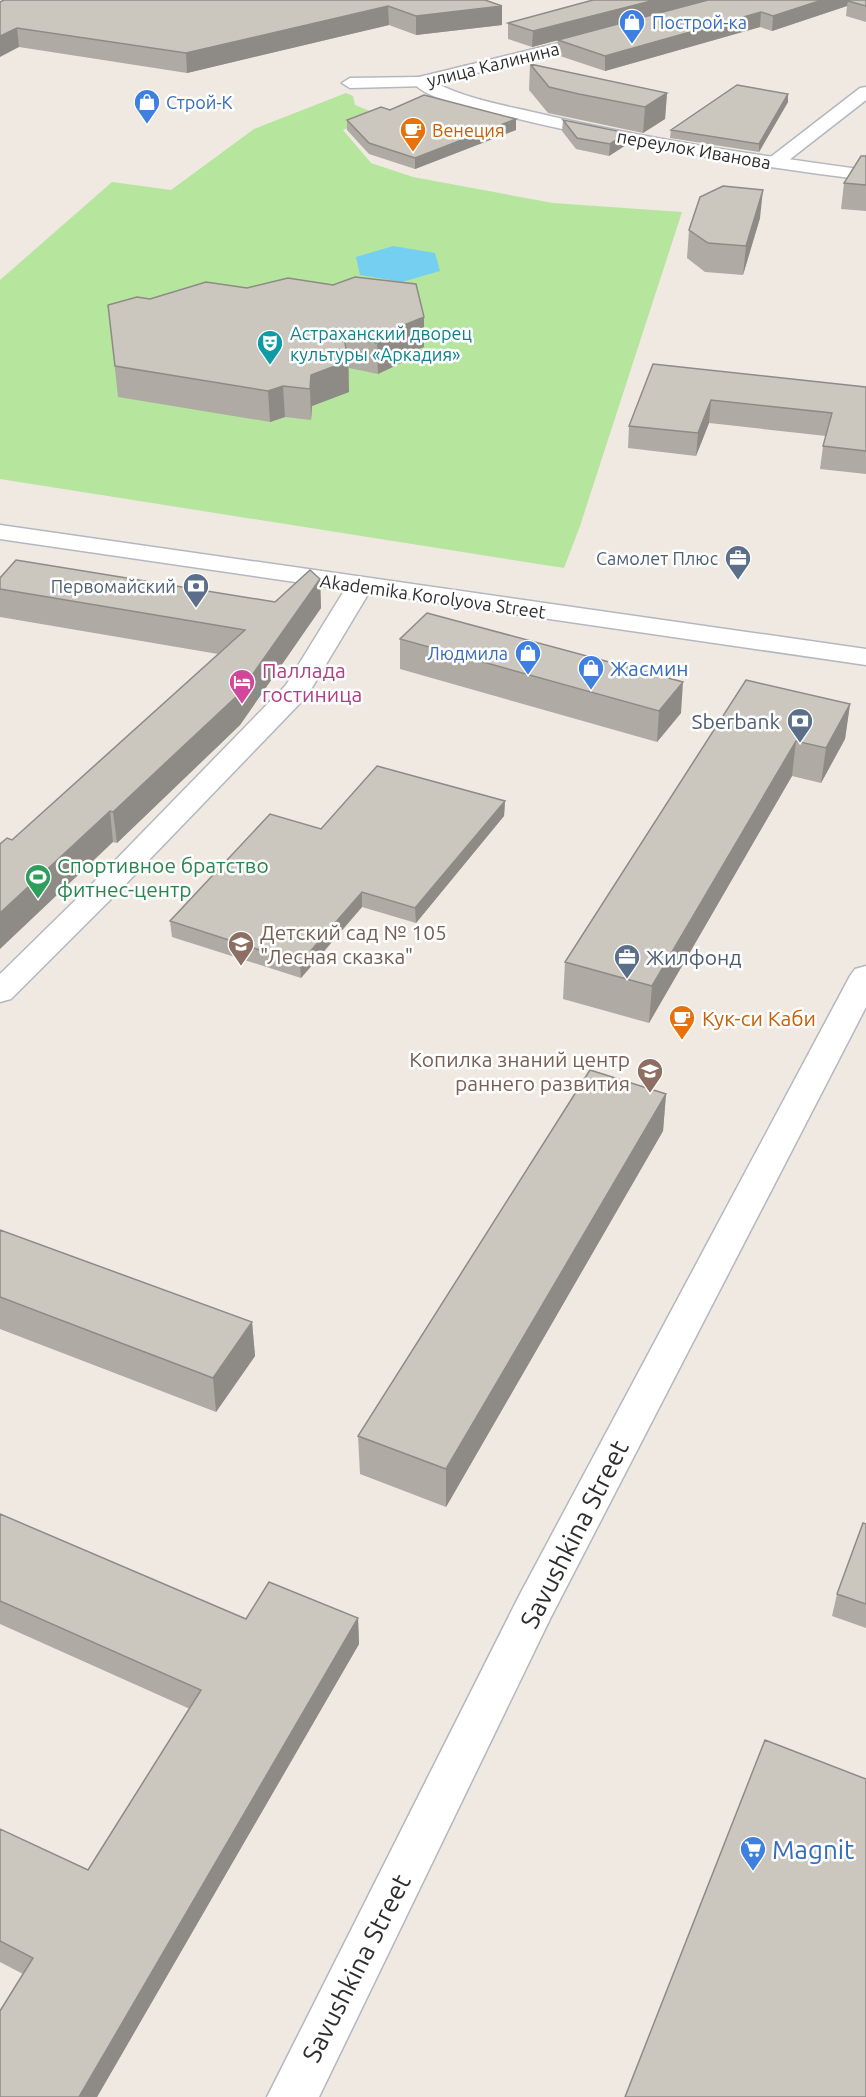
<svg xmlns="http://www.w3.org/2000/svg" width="866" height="2097" font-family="Ubuntu,sans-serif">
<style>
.green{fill:#b6e59e}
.water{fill:#75cff0}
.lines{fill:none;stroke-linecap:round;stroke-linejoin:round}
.street-casing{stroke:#b4b7c1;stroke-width:3}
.secondary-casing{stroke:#b4b7c1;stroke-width:3}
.street{fill:#fff;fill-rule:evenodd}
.secondary{fill:#fff;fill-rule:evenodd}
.wall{fill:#afaba4}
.shaded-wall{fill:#8e8b86}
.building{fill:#cbc7bf;stroke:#8e8b86;stroke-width:1.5}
.labels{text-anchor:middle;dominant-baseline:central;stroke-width:5;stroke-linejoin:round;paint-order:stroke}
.far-shop-label{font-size:18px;fill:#366cbe;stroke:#fff;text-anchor:start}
.far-street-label{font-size:18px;fill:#2e2e2e;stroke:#fff}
.far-food-label{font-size:18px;fill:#c56008;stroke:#fff;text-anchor:start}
.far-culture-label{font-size:18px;fill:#0d838f;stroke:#fff;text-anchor:start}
.far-service-label{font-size:18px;fill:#4e5e75;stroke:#fff;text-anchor:end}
.shop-label{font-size:21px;fill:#366cbe;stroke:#fff;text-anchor:start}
.hotel-label{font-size:21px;fill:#b23c85;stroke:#fff;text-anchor:start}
.service-label{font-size:21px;fill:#4e5e75;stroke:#fff;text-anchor:end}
.leisure-label{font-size:21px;fill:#27864d;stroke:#fff;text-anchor:start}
.education-label{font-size:21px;fill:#785e54;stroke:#fff;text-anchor:start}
.food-label{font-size:21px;fill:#c56008;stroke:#fff;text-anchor:start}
.near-street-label{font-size:26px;fill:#2e2e2e;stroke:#fff}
.near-shop-label{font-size:26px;fill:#366cbe;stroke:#fff;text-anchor:start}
</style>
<rect width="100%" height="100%" fill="#efe9e1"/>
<path class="green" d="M 346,93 L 353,96 L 355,105 L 372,112 L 388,113 L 343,130 L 371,163 L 413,177 L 553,203 L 682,212 L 580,526 L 564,568 L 0,479 L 0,280 L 112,182 L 171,190 L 254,129 Z"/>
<path class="water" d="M 393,246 L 435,253 L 440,271 L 402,282 L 360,275 L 356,257 Z"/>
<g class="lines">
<g class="street-casing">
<path id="street" d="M 421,77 L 427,78 L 429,82 L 427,86 L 350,88 L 342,83 L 350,78 Z
M 866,87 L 866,100 L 780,167 L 768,167 L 765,163 L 768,159 L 860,88 Z
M 360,578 L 369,581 L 373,586 L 307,696 L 122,888 L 11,999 L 0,1002 L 0,974 L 100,876 L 286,685 L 347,586 L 351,581 Z"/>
</g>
<g class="secondary-casing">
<path id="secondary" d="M 600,33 L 608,38 L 606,41 L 436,83 C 467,99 503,105 537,113 C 645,139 756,155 866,170 L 866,180 C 745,165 624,145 506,116 C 483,110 426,101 413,82 L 415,78 Z
M 0,525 L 866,649 L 866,665 L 0,539 Z
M 866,966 L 866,1007 L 550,1619 L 319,2097 L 267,2097 L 519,1596 L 850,976 L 855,969 Z"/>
</g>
<use href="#street" class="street"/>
<use href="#secondary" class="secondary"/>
</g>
<path class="wall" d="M 866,0 L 866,22 L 846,16 L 847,6 L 772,31 L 760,27 L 605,71 L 557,55 L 558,40 L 532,47 L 508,39 L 508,23 Z
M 0,2 L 502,6 L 502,25 L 416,35 L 389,25 L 187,73 L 19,47 Z
M 530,64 L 667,93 L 665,119 L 643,133 L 548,113 L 529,90 Z
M 788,94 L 788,102 L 759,152 L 670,138 L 671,130 Z
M 390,110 L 516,130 L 415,169 L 369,154 L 347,130 L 347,120 Z
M 563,120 L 627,133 L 626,145 L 609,156 L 576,149 L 562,131 Z
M 866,156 L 866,211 L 841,209 L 844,183 Z
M 760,218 L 743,275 L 705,272 L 687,258 L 689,230 Z
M 150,299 L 424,317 L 424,347 L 403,355 L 403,362 L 378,374 L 349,368 L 349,392 L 312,406 L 311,420 L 285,417 L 270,422 L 118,397 L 108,305 Z
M 653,364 L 866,387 L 866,474 L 820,469 L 823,446 L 826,436 L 709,423 L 696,456 L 628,448 L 629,426 Z
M 0,578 L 275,602 L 320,579 L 321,608 L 240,725 L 117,843 L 113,842 L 12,840 L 218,654 L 0,617 Z
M 400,639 L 681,713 L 657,742 L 400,669 Z
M 746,680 L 850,704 L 845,739 L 821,783 L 792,776 L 649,1023 L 563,999 L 565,962 Z
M 505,801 L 504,816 L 416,923 L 362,907 L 301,978 L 172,937 L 170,921 L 321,829 Z
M 666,1094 L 663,1131 L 446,1507 L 360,1474 L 358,1436 Z
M 0,1230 L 252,1322 L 255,1356 L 216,1412 L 0,1329 Z
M 0,1514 L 246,1619 L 358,1618 L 359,1644 L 97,2097 L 0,2097 L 23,1974 L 0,1962 L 0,1829 L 88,1870 L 190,1709 L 0,1624 Z
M 866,1524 L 866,1628 L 832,1616 L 837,1594 Z"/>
<path class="shaded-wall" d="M 655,0 L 712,0 L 532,47 L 533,31 Z
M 822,0 L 853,0 L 848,1 L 847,6 L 772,31 L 773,16 Z
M 388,6 L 389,25 L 187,73 L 186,53 Z
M 502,6 L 502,25 L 416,35 L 416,16 Z
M 761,12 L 760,27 L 605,71 L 605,56 Z
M 17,28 L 19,47 L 0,57 L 0,36 Z
M 667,93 L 665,119 L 643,133 L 645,107 Z
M 788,94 L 788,102 L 759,152 L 759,144 Z
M 516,119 L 516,130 L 415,169 L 415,158 Z
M 627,133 L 626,145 L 609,156 L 610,144 Z
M 763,190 L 760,218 L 743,275 L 746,246 Z
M 424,317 L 424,347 L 403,355 L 403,362 L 378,374 L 377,343 L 399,327 Z
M 348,361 L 349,392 L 312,406 L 311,420 L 310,389 L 311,375 Z
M 283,386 L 285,417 L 270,422 L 268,391 Z
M 711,400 L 709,423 L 696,456 L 698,433 Z
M 320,579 L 321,608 L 240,725 L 117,843 L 113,812 Z
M 683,682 L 681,713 L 657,742 L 659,711 Z
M 850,704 L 845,739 L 821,783 L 826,748 Z
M 796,741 L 792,776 L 649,1023 L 652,986 Z
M 505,801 L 504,816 L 416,923 L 415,908 Z
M 110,811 L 113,842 L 0,949 L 0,913 Z
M 362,892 L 362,907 L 301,978 L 300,963 Z
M 666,1094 L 663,1131 L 446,1507 L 446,1469 Z
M 252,1322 L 255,1356 L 216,1412 L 213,1378 Z
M 358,1618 L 359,1644 L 97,2097 L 79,2097 Z"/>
<path class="building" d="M 4,0 L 485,0 L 502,6 L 416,16 L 388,6 L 186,53 L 17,28 L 0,36 L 0,2 Z
M 593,0 L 655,0 L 533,31 L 508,23 Z
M 708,0 L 822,0 L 773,16 L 761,12 L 605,56 L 558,40 Z
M 850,0 L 866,0 L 866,6 L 848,1 Z
M 530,64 L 667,93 L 645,107 L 579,94 L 549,87 Z
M 737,85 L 788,94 L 759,144 L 671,130 Z
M 424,95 L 516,119 L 415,158 L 369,143 L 347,120 L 381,107 L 390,110 Z
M 563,120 L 627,133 L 610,144 L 577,138 Z
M 861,156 L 866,156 L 866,185 L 844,183 Z
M 723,186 L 763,190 L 746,246 L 708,243 L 689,230 L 700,197 Z
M 355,277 L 416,284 L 424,317 L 399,327 L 403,332 L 377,343 L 344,337 L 348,361 L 311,375 L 310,389 L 283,386 L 268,391 L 115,366 L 108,305 L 137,297 L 150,299 L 206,282 L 247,288 L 288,278 L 333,285 Z
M 653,364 L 866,387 L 866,451 L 823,446 L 832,413 L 711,400 L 698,433 L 629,426 Z
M 16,560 L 275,602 L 310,570 L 320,579 L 238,695 L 113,812 L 110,811 L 0,913 L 0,844 L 7,838 L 12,840 L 245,630 L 0,589 L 0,578 Z
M 427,613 L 683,682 L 659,711 L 400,639 Z
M 746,680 L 850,704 L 826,748 L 796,741 L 652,986 L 565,962 Z
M 377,766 L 505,801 L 415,908 L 362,892 L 300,963 L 170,921 L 270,814 L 321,829 Z
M 590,1070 L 666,1094 L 446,1469 L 358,1436 Z
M 0,1230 L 252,1322 L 213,1378 L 0,1297 Z
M 0,1514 L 246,1619 L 269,1582 L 358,1618 L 79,2097 L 0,2097 L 0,2011 L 33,1958 L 0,1941 L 0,1829 L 88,1870 L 201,1690 L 0,1601 Z
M 863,1523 L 866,1524 L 866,1604 L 837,1594 Z
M 765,1740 L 866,1779 L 866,2097 L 625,2097 Z"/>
<defs>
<g id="shop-pin" transform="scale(1.35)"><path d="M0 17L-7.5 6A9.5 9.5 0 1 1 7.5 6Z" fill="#3f7fe0" stroke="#fff"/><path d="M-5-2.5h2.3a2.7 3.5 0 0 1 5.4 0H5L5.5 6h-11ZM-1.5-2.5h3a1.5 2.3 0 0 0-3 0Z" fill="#fff"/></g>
<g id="cafe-pin" transform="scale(1.35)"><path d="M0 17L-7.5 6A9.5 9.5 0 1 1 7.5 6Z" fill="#e8710a" stroke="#fff"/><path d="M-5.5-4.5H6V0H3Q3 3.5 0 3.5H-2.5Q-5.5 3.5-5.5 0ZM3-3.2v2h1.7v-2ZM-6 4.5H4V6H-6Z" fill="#fff"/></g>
<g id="theatre-pin" transform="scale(1.35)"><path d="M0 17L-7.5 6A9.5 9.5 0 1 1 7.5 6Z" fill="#0f9aa8" stroke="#fff"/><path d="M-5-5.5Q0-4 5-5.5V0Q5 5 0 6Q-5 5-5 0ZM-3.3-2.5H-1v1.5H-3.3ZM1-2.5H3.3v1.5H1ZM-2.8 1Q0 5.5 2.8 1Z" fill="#fff"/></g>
<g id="office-pin" transform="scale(1.35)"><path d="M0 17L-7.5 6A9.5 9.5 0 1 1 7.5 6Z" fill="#5c6f8a" stroke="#fff"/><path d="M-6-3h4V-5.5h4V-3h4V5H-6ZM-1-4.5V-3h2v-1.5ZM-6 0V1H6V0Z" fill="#fff"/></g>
<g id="bank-pin" transform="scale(1.35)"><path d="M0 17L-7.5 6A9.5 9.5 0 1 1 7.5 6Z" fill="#5c6f8a" stroke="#fff"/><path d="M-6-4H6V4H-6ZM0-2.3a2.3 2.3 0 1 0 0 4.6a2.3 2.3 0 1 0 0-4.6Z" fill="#fff"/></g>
<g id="hotel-pin" transform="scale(1.35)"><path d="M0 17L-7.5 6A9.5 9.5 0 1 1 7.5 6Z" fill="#d1479c" stroke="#fff"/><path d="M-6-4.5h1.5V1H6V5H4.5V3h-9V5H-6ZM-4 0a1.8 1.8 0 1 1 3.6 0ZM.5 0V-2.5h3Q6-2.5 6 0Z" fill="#fff"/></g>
<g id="stadium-pin" transform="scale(1.35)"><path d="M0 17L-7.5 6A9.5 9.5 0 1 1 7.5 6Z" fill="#2e9e5b" stroke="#fff"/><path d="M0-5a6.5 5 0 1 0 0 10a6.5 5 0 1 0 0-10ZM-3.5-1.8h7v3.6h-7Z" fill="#fff"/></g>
<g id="school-pin" transform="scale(1.35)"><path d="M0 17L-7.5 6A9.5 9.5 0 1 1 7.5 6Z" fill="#8d6e63" stroke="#fff"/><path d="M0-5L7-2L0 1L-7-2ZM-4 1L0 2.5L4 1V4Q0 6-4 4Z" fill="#fff"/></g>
<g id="supermarket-pin" transform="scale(1.35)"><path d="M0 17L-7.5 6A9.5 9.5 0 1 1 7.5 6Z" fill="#3f7fe0" stroke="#fff"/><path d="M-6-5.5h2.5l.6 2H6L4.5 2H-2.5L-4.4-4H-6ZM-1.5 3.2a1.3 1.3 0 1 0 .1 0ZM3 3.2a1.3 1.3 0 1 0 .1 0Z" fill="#fff"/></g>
</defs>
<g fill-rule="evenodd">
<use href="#shop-pin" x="632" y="22"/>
<use href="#shop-pin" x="147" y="102"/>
<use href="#cafe-pin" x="413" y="130"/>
<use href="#theatre-pin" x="270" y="343"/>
<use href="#office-pin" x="738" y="558"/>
<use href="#bank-pin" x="196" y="586"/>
<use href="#shop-pin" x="528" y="653"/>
<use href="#shop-pin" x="591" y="668"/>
<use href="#hotel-pin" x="242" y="682"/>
<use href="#bank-pin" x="800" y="721"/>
<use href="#stadium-pin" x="38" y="877"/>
<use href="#school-pin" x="241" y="944"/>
<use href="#office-pin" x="627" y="957"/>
<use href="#cafe-pin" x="682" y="1018"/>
<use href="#school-pin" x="650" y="1071"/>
<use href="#supermarket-pin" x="753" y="1849"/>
</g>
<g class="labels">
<g class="far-shop-label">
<text x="652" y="22">Построй-ка</text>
<text x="166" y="102">Строй-К</text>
<text x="508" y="653" text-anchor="end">Людмила</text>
</g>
<g class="far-street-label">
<text transform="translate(493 64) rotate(-14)">улица Калинина</text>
<text transform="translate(694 149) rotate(10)">переулок Иванова</text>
<text transform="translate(433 596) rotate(8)">Akademika Korolyova Street</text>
</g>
<g class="far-food-label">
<text x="432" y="130">Венеция</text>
</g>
<g class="far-culture-label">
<text x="290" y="333">Астраханский дворец<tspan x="290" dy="21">культуры «Аркадия»</tspan></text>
</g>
<g class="far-service-label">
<text x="718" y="558">Самолет Плюс</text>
<text x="176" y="586">Первомайский</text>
</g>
<g class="shop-label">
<text x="610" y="668">Жасмин</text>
</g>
<g class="hotel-label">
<text x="262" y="670">Паллада<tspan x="262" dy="24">гостиница</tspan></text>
</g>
<g class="service-label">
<text x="780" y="721">Sberbank</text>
<text x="646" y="957" text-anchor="start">Жилфонд</text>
</g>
<g class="leisure-label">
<text x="57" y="865">Спортивное братство<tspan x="57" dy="24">фитнес-центр</tspan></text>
</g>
<g class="education-label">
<text x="260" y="932">Детский сад № 105<tspan x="260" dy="24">"Лесная сказка"</tspan></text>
<text x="630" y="1059" text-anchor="end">Копилка знаний центр<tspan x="630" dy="24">раннего развития</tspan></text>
</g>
<g class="food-label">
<text x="702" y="1018">Кук-си Каби</text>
</g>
<g class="near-street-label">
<text transform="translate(574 1534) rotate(-63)">Savushkina Street</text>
<text transform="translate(356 1968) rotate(-63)">Savushkina Street</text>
</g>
<g class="near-shop-label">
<text x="772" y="1849">Magnit</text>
</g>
</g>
</svg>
